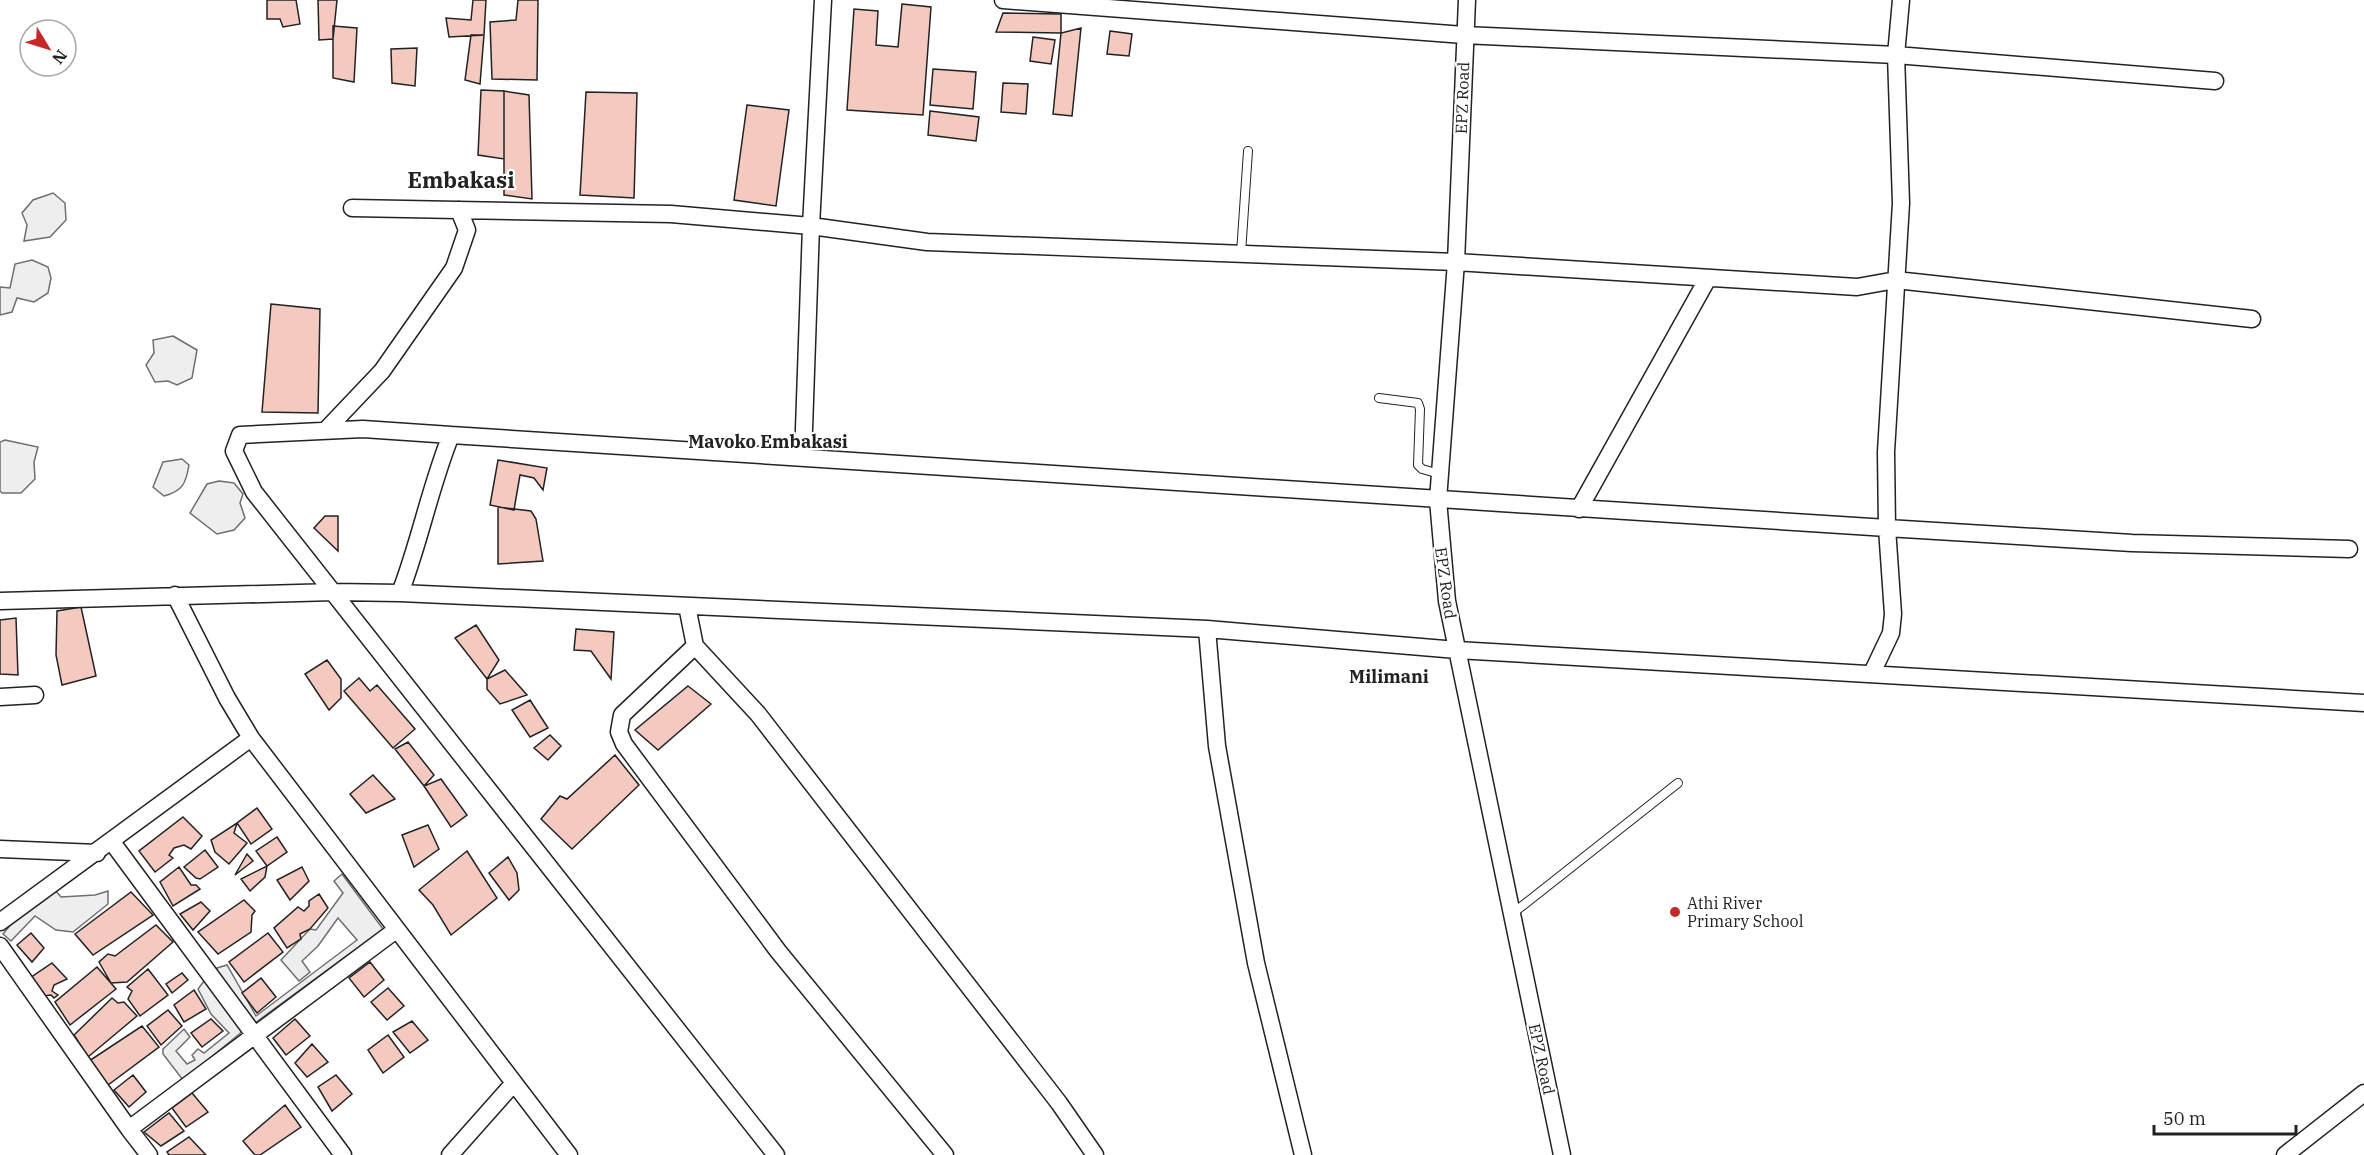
<svg xmlns="http://www.w3.org/2000/svg" width="2364" height="1155" font-family="'IBM Plex Serif',serif">
<style>
.green{fill:#eee;stroke:#6f6f6f;stroke-width:1.5}
.building{fill:#f3c9c0;stroke:#222;stroke-width:1.5}
.lines{fill:none;stroke-linecap:round;stroke-linejoin:round}
.service-casing{stroke:#222;stroke-width:10}
.minor-casing{stroke:#222;stroke-width:19}
.service{stroke:#fff;stroke-width:8}
.minor{stroke:#fff;stroke-width:16}
.poi-dot{fill:#c62828;stroke:#fff;stroke-width:2}
.labels{text-anchor:middle;dominant-baseline:central;stroke-width:4.5;stroke-linejoin:round;paint-order:stroke}
.street-label{font-size:16px;fill:#222;stroke:#fff}
.poi-label{font-size:16px;fill:#222;stroke:#fff;text-anchor:start}
.neighbourhood-label{font-size:18px;font-weight:bold;fill:#222;stroke:#fff}
.district-label{font-size:22px;font-weight:bold;fill:#222;stroke:#fff}
</style>
<rect width="100%" height="100%" fill="#fff"/>
<path class="green" d="M 53,193 L 65,203 L 66,220 L 50,237 L 24,241 L 27,225 L 22,213 L 33,200 Z
M 32,260 L 48,267 L 51,278 L 48,293 L 34,302 L 17,298 L 12,312 L 0,315 L 0,287 L 10,288 L 15,264 Z
M 173,336 L 197,350 L 192,378 L 177,385 L 168,381 L 155,382 L 146,365 L 154,353 L 153,340 Z
M 5,440 L 38,447 L 34,462 L 35,479 L 21,493 L 2,493 L 0,491 L 0,442 Z
M 182,459 L 189,465 C 186,483 183,491 164,496 L 153,487 L 163,462 Z
M 219,481 L 234,483 L 243,494 L 240,503 L 245,518 L 234,530 L 217,534 L 190,513 L 207,484 Z
M 342,874 L 383,929 L 255,1023 L 214,969 L 227,965 L 256,1016 L 357,940 L 338,918 L 318,946 L 302,961 L 310,972 L 299,981 L 281,960 L 310,929 L 316,930 L 343,893 L 334,881 Z
M 54,889 L 61,897 L 95,895 L 108,891 L 108,904 L 73,932 L 56,930 L 35,916 L 11,941 L 3,934 L 21,912 Z
M 204,981 L 243,1031 L 183,1080 L 163,1054 L 163,1049 L 184,1029 L 190,1037 L 176,1051 L 187,1064 L 195,1060 L 192,1055 L 198,1049 L 204,1053 L 229,1033 L 211,1014 L 198,989 Z"/>
<path class="building" d="M 267,0 L 296,0 L 300,24 L 283,27 L 280,19 L 267,19 Z
M 318,0 L 337,0 L 333,39 L 319,40 Z
M 473,0 L 486,0 L 484,35 L 449,37 L 446,18 L 471,20 Z
M 518,0 L 538,0 L 537,80 L 492,79 L 490,22 L 516,20 Z
M 902,4 L 931,7 L 923,115 L 847,110 L 854,9 L 878,11 L 876,45 L 898,47 Z
M 1003,13 L 1061,14 L 1061,33 L 996,32 Z
M 333,26 L 357,28 L 354,82 L 333,78 Z
M 1081,28 L 1072,116 L 1053,114 L 1061,33 Z
M 1110,31 L 1132,34 L 1129,56 L 1107,54 Z
M 471,35 L 484,35 L 480,84 L 465,80 Z
M 1033,37 L 1055,40 L 1051,64 L 1030,61 Z
M 417,48 L 415,86 L 392,83 L 391,49 Z
M 933,69 L 976,72 L 973,109 L 930,105 Z
M 1003,83 L 1028,84 L 1026,114 L 1001,112 Z
M 481,90 L 504,91 L 504,159 L 478,155 Z
M 504,91 L 529,95 L 532,199 L 504,195 Z
M 586,92 L 637,93 L 634,198 L 580,195 Z
M 747,105 L 789,110 L 776,206 L 734,200 Z
M 930,111 L 979,117 L 976,141 L 928,135 Z
M 271,304 L 320,309 L 318,413 L 262,412 Z
M 498,460 L 547,468 L 543,490 L 534,478 L 520,475 L 514,510 L 490,505 Z
M 498,507 L 531,511 L 536,519 L 543,561 L 498,564 Z
M 325,516 L 338,516 L 338,551 L 314,528 Z
M 81,607 L 96,676 L 62,685 L 56,655 L 57,611 Z
M 16,618 L 18,675 L 0,674 L 0,620 Z
M 476,625 L 499,660 L 487,679 L 455,638 Z
M 576,629 L 614,632 L 611,679 L 591,651 L 574,650 Z
M 327,660 L 341,679 L 341,698 L 329,710 L 305,674 Z
M 505,670 L 527,695 L 500,704 L 487,689 L 487,679 Z
M 359,678 L 370,691 L 377,685 L 415,729 L 393,748 L 344,691 Z
M 688,686 L 711,704 L 658,750 L 635,730 Z
M 530,700 L 548,728 L 530,737 L 512,710 Z
M 550,735 L 561,746 L 548,760 L 534,748 Z
M 408,742 L 434,775 L 424,786 L 395,749 Z
M 615,755 L 639,785 L 572,849 L 541,819 L 560,796 L 567,799 Z
M 373,775 L 395,799 L 366,813 L 350,794 Z
M 441,779 L 467,815 L 451,827 L 424,786 Z
M 257,808 L 272,829 L 251,844 L 237,823 Z
M 183,817 L 202,836 L 191,849 L 184,845 L 174,848 L 169,855 L 173,858 L 155,872 L 139,851 Z
M 237,823 L 234,833 L 247,843 L 229,864 L 215,852 L 211,840 Z
M 428,825 L 439,849 L 414,867 L 402,835 Z
M 277,837 L 287,852 L 267,866 L 256,851 Z
M 205,850 L 218,867 L 200,879 L 196,878 L 184,867 Z
M 467,851 L 497,898 L 451,935 L 433,905 L 419,890 Z
M 247,854 L 253,861 L 235,875 Z
M 508,857 L 517,873 L 519,890 L 509,900 L 489,873 Z
M 267,866 L 265,877 L 250,891 L 241,879 Z
M 179,867 L 191,885 L 196,885 L 200,889 L 173,906 L 160,882 Z
M 302,867 L 309,881 L 290,900 L 277,880 Z
M 131,892 L 153,915 L 93,955 L 75,934 Z
M 319,894 L 328,908 L 310,929 L 300,934 L 301,939 L 287,948 L 274,928 L 298,907 L 304,911 L 309,906 L 309,901 Z
M 244,900 L 255,911 L 252,915 L 251,932 L 218,954 L 198,932 Z
M 201,902 L 210,911 L 193,930 L 180,914 Z
M 156,925 L 173,942 L 127,982 L 111,983 L 99,962 L 108,954 L 115,956 Z
M 31,933 L 44,948 L 32,962 L 17,945 Z
M 268,933 L 283,952 L 244,982 L 229,962 Z
M 370,962 L 384,980 L 364,997 L 349,978 Z
M 52,963 L 67,979 L 54,985 L 52,991 L 58,995 L 54,998 L 51,995 L 43,996 L 30,978 Z
M 97,967 L 116,989 L 70,1025 L 55,1002 Z
M 148,969 L 168,995 L 140,1016 L 128,999 L 132,991 L 127,987 Z
M 182,973 L 188,980 L 172,993 L 166,984 Z
M 261,978 L 276,997 L 257,1013 L 242,993 Z
M 388,988 L 404,1006 L 387,1020 L 371,1002 Z
M 194,990 L 206,1009 L 184,1022 L 174,1005 Z
M 112,998 L 118,1003 L 124,1002 L 137,1016 L 88,1057 L 74,1035 Z
M 168,1010 L 182,1026 L 161,1045 L 147,1026 Z
M 211,1019 L 223,1031 L 202,1047 L 191,1033 Z
M 295,1019 L 310,1036 L 286,1055 L 273,1038 Z
M 412,1021 L 428,1040 L 410,1053 L 393,1032 Z
M 142,1026 L 159,1047 L 108,1085 L 89,1061 Z
M 388,1035 L 404,1057 L 383,1073 L 368,1050 Z
M 312,1044 L 328,1062 L 307,1077 L 295,1063 Z
M 133,1075 L 146,1092 L 129,1107 L 114,1090 Z
M 336,1075 L 352,1094 L 332,1111 L 318,1087 Z
M 192,1093 L 208,1112 L 186,1127 L 172,1108 Z
M 285,1105 L 301,1127 L 260,1155 L 255,1155 L 243,1141 Z
M 169,1113 L 184,1131 L 161,1146 L 144,1132 Z
M 189,1137 L 206,1155 L 169,1155 L 167,1152 Z"/>
<g class="lines">
<g class="service-casing">
<path id="service" d="M 1241,253 L 1248,151
M 1379,398 L 1418,403 L 1420,409 L 1418,465 L 1422,469 L 1440,474
M 1512,914 L 1678,783"/>
</g>
<g class="minor-casing">
<path id="minor" d="M 1003,0 L 1464,35 L 1896,55 L 2215,81
M 1467,0 L 1456,262 L 1438,500 L 1447,601 L 1562,1155
M 352,208 L 671,214 L 811,226 L 927,242 L 1456,262 L 1857,287 L 1896,280 L 2252,319
M 326,430 L 382,371 L 454,268 L 467,230 L 459,210
M 451,435 L 363,429 L 240,435 L 234,451 L 254,492 L 776,1155
M 803,458 L 811,226 L 823,0
M 1579,509 L 1708,278
M 400,593 C 420,541 430,487 451,435 L 1887,528 L 2132,543 L 2349,549
M 175,595 L 227,698 L 251,738 L 569,1155
M 0,601 L 334,592 L 400,593 L 1207,629 L 1457,650 L 2364,703
M 687,606 L 695,646 L 758,714 L 1059,1103 L 1095,1155
M 1207,629 L 1217,746 L 1256,963 L 1303,1155
M 695,646 L 622,715 L 619,732 L 624,744 L 778,951 L 945,1155
M 1872,673 L 1891,633 L 1893,614 L 1887,528 L 1886,452 L 1901,203 L 1896,55 L 1901,0
M 0,697 L 35,695
M 112,842 L 343,1155
M 0,849 L 97,853
M 0,922 L 251,738
M 0,946 L 129,1129
M 149,1155 L 129,1129 L 396,930
M 450,1155 L 513,1084
M 2285,1155 L 2364,1093"/>
</g>
<use href="#service" class="service"/>
<use href="#minor" class="minor"/>
</g>
<circle class="poi-dot" cx="1675" cy="912" r="6"/>
<g class="labels">
<g class="street-label">
<text transform="translate(1462 98) rotate(-88)">EPZ Road</text>
<text transform="translate(1446 583) rotate(82)">EPZ Road</text>
<text transform="translate(1542 1059) rotate(78)">EPZ Road</text>
</g>
<g class="poi-label">
<text x="1687" y="903">Athi River<tspan x="1687" dy="18">Primary School</tspan></text>
</g>
<g class="neighbourhood-label">
<text x="768" y="441">Mavoko Embakasi</text>
<text x="1389" y="676">Milimani</text>
</g>
<g class="district-label">
<text x="461" y="179">Embakasi</text>
</g>
</g>
<g transform="translate(48 48) rotate(128)"><circle r="28" fill="#ffffff" stroke="#a7a7a7" stroke-width="1.5"/>
<path d="M0-4.5L10 22L0 15L-10 22Z" fill="#c62828"/>
<text y="-9" font-size="16" font-weight="bold" text-anchor="middle" fill="#222222">N</text>
</g>
<path d="M2154 1125v9h142v-9" fill="none" stroke="#222222" stroke-width="3"/>
<text x="2163" y="1125" font-size="18" fill="#222222" stroke="#ffffff" stroke-width="4.5" paint-order="stroke">50 m</text>
</svg>
